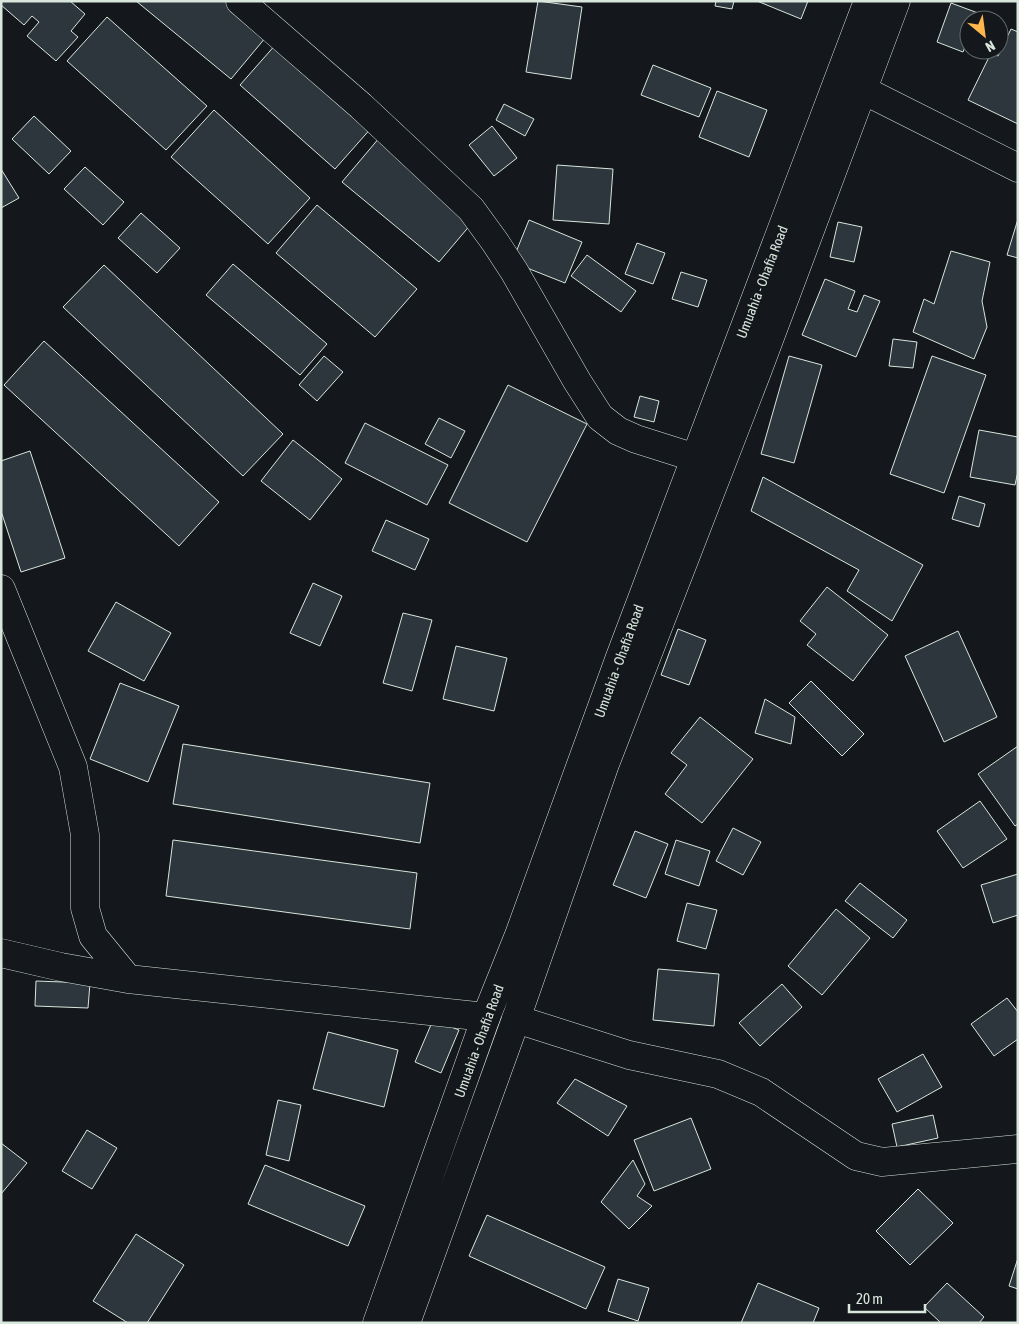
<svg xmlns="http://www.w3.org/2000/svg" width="1019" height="1324" font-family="'Asap Condensed',sans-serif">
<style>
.building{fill:#2c363c;stroke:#d8e6dc}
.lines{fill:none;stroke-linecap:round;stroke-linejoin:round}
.minor-casing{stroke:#d8e6dc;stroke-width:29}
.major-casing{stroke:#d8e6dc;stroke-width:29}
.minor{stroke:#14181c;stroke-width:28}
.major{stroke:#14181c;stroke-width:28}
.labels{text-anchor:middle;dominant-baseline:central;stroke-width:4;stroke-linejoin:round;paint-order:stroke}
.street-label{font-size:14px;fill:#d8e6dc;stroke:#14181c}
</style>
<rect width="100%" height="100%" fill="#14181c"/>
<path class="building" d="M 2,1 L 70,1 L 85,14 L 71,31 L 78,37 L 56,61 L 27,36 L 39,22 L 32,16 L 24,25 L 1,5 Z
M 136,1 L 235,1 L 271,31 L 231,79 Z
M 538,1 L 582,7 L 571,79 L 526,72 Z
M 716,1 L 734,1 L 732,9 L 715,6 Z
M 757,1 L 808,1 L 801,19 Z
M 951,3 L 978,13 L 976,20 L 969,20 L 969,37 L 963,52 L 937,42 Z
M 107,17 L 207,106 L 166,150 L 67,61 Z
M 1011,29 L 1018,32 L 1018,124 L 968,100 L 991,53 L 998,56 Z
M 277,43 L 373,126 L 335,169 L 240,85 Z
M 653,65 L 711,88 L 699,117 L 641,95 Z
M 717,91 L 767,110 L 749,157 L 699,137 Z
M 504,104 L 534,119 L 525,136 L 496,120 Z
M 214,110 L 310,198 L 268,244 L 171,157 Z
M 34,116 L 71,151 L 49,174 L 12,139 Z
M 492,126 L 517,158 L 494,176 L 469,145 Z
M 380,137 L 477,217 L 439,262 L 342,182 Z
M 557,165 L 613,169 L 609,224 L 553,220 Z
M 85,167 L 124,202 L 103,225 L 64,189 Z
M 1,169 L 19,198 L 1,208 Z
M 317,205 L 417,289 L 375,337 L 276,253 Z
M 141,213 L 180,248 L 157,273 L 118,238 Z
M 1018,219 L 1018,258 L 1007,255 Z
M 529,220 L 582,242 L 565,283 L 512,262 Z
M 838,222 L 862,227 L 854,262 L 830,257 Z
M 637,243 L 665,253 L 653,284 L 625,274 Z
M 951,251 L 990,262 L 982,301 L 987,327 L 974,359 L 913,332 L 924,299 L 934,304 Z
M 587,255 L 636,291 L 621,312 L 571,276 Z
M 233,264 L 327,344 L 300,375 L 206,295 Z
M 104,265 L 283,434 L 243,476 L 63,307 Z
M 681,272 L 707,280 L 698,307 L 672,299 Z
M 825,279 L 855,291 L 848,309 L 857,312 L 864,295 L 880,301 L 856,357 L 802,335 Z
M 893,339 L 917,342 L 913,368 L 889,366 Z
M 44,341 L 219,502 L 179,546 L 4,385 Z
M 324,356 L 343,372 L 317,401 L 299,385 Z
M 789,356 L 822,365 L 794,463 L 761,454 Z
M 932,356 L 986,375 L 944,493 L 890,474 Z
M 508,385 L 587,424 L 527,542 L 449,503 Z
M 640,396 L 659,401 L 654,422 L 634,417 Z
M 439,418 L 465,431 L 451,458 L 425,444 Z
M 365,423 L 448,465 L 427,505 L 345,463 Z
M 979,430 L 1018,437 L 1018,471 L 1015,485 L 970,477 Z
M 293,440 L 342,479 L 310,520 L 261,481 Z
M 30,451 L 65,558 L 21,572 L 1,511 L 1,461 Z
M 763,477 L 923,565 L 892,621 L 847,591 L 859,570 L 751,511 Z
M 959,496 L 985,504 L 979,527 L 952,519 Z
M 386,520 L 429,539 L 415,570 L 372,551 Z
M 313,583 L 342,596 L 320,646 L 290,633 Z
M 827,587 L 888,635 L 853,681 L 807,645 L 816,634 L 800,621 Z
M 116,602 L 171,633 L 144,681 L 88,651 Z
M 403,613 L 432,620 L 412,691 L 383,683 Z
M 678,629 L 706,640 L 689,685 L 661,675 Z
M 958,631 L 997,717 L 944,742 L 905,656 Z
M 456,646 L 507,658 L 494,711 L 443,699 Z
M 811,681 L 864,734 L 842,756 L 789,703 Z
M 120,683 L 179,706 L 148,782 L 90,759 Z
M 765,699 L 795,717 L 791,744 L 755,733 Z
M 700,717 L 753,759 L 702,823 L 665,794 L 687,765 L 671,753 Z
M 183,744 L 430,783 L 420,843 L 173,804 Z
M 1018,746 L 1018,824 L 1015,826 L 978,774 Z
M 980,801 L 1007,839 L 963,868 L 937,831 Z
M 733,828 L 761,842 L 743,875 L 716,861 Z
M 635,831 L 668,844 L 646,898 L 613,885 Z
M 173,840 L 417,873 L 410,929 L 166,896 Z
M 676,840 L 710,851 L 699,886 L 665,874 Z
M 1018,874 L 1018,915 L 993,923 L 981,885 Z
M 860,883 L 907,920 L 893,938 L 845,901 Z
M 687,903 L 717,910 L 706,949 L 677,941 Z
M 836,909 L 870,938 L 822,995 L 788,966 Z
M 658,969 L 719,974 L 714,1026 L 653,1020 Z
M 36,981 L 90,983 L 88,1008 L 35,1006 Z
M 782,984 L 802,1007 L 760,1046 L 739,1023 Z
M 1007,998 L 1018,1012 L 1018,1039 L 994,1056 L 971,1024 Z
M 433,1020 L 459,1030 L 441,1073 L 415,1062 Z
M 328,1032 L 398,1050 L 384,1107 L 313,1089 Z
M 923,1054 L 942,1087 L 897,1112 L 878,1079 Z
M 575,1079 L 627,1106 L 608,1136 L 557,1103 Z
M 278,1100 L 301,1105 L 289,1161 L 266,1155 Z
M 933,1115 L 938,1138 L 897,1147 L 892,1124 Z
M 691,1118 L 711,1169 L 654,1191 L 634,1140 Z
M 87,1130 L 117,1148 L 92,1189 L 62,1171 Z
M 1,1143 L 27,1163 L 1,1194 Z
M 633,1160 L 645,1184 L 637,1196 L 652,1206 L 629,1229 L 601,1202 Z
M 265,1165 L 365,1206 L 348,1246 L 248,1204 Z
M 918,1189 L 953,1223 L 910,1265 L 876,1231 Z
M 487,1215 L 605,1267 L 586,1309 L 469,1256 Z
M 136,1234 L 184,1265 L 147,1323 L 128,1323 L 93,1301 Z
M 1018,1258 L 1018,1289 L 1009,1286 Z
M 618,1279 L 649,1288 L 638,1321 L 608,1311 Z
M 758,1283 L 819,1308 L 813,1323 L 741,1323 Z
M 947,1283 L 984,1317 L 979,1323 L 941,1323 L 924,1307 Z"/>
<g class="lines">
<g class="minor-casing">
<path id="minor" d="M 240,1 L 361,106 L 471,209 L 495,242 L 514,271 L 577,381 L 600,417 L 618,431 L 636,439 L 696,458
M 863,90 L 1018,168
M 1,589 L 73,767 L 85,835 L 85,908 L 93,936 L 128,979
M 1,953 L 61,967 L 128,979 L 486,1017
M 516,1019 L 629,1055 L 718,1074 L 761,1092 L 856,1156 L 882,1162 L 1018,1149"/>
</g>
<g class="major-casing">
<path id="major" d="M 377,1323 L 486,1017 L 519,935 L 620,657 L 868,1
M 406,1323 L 516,1019 L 605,764 L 757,372 L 896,1"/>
</g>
<use href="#minor" class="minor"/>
<use href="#major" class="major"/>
</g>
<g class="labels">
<g class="street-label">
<text transform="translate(762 282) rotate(-69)">Umuahia - Ohafia Road</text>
<text transform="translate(619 661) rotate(-70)">Umuahia - Ohafia Road</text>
<text transform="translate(479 1041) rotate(-70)">Umuahia - Ohafia Road</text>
</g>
</g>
<rect width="1019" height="1324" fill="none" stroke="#d8e6dc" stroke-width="5"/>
<g transform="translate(984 35) rotate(151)"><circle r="24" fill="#14181c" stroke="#626a69"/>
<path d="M0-4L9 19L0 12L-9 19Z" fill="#ffb74d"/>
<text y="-8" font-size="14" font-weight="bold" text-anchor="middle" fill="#d8e6dc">N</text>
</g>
<path d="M849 1304v8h76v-8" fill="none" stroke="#d8e6dc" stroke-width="2.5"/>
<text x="856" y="1304" font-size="15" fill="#d8e6dc" stroke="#14181c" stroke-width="4" paint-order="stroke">20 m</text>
</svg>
